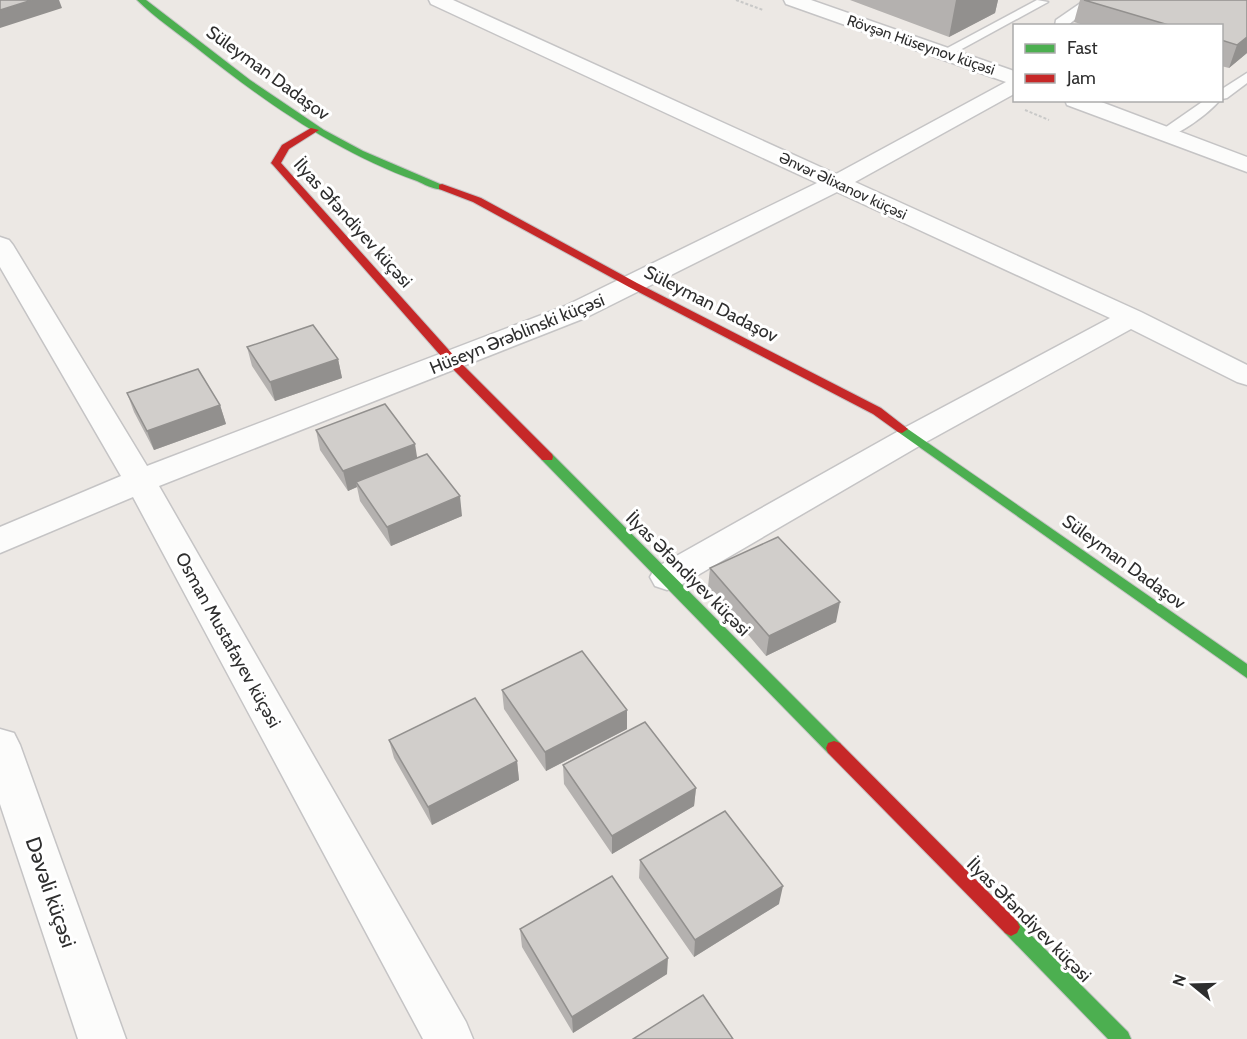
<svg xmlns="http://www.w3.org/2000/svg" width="1247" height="1039" font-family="Cabin,sans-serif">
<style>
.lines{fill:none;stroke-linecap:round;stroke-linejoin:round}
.lane-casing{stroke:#c5c4c5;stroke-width:3}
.street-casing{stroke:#c5c4c5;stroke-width:3}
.fast-casing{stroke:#c5c4c5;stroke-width:2}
.jam-casing{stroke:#c5c4c5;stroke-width:2}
.path{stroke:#c9c9c8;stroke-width:2;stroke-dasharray:3 2;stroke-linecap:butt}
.lane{fill:#fcfcfb;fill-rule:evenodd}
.street{fill:#fcfcfb;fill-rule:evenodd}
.fast{fill:#4caf50;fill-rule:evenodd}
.jam{fill:#c62828;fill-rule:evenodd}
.wall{fill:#b4b1af}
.shaded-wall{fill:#92908e}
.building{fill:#d1cecb;stroke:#92908e;stroke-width:1.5}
.labels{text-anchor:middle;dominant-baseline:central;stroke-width:6;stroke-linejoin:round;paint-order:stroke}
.far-street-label{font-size:15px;fill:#2e2e2e;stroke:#fff}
.street-label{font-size:18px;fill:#2e2e2e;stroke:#fff}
.near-street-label{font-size:21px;fill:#2e2e2e;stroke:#fff}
</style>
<rect width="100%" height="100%" fill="#ece8e4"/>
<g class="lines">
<g class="lane-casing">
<path id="lane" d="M 1037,0 L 1048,2 L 949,56 L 939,56 L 938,53 Z
M 1085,0 L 1096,2 L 1067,26 L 1055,26 L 1056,20 Z
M 1247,73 L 1247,83 L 1227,98 L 1222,99 L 1222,89 Z
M 1205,100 L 1220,100 C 1210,112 1174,141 1158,137 L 1156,134 Z"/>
</g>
<g class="street-casing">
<path id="street" d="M 429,0 L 453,0 L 836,174 L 1006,82 L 786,4 L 784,0 L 811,0 L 1014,71 L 1014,94 L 855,182 L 1141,312 L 1247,365 L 1247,385 L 1237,382 L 1131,329 L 926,442 L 679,586 L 667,590 L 655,586 L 650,577 L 655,568 L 904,428 L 1110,318 L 837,192 L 585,318 L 159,486 L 466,1022 L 473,1039 L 423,1039 L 133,497 L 0,553 L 0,527 L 121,476 L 0,267 L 0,237 L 9,240 L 13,245 L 147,466 L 565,306 L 817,183 L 431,4 Z
M 1065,100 L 1096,100 L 1247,157 L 1247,172 L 1067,105 Z
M 0,729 L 14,733 L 20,745 L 126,1039 L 78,1039 L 0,804 Z"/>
</g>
<g class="fast-casing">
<path id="fast" d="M 137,0 L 146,0 L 250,80 L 324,130 L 363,151 L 447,187 C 439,193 426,185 417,181 C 336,152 265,102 198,49 C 178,33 155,18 137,0 Z
M 902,425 L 1247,664 L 1247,678 L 898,432 L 896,429 L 898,426 Z
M 547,453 L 552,454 L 840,743 L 842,748 L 840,753 L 834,755 L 828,753 L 542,460 L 541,457 Z
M 1011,918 L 1017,921 L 1128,1032 L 1131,1039 L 1108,1039 L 1005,933 L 1002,927 L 1005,921 Z"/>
</g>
<g class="jam-casing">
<path id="jam" d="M 311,128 L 319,130 L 289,149 L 281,163 L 456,358 L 552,454 L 553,457 L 552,460 L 542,460 L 448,364 L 273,165 L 271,163 L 282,145 Z
M 442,184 L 481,198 L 637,283 L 881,408 L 908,429 L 902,433 L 898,432 L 873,414 L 629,287 L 473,202 L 439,189 L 439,185 Z
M 834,741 L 840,743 L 1017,921 L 1020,927 L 1017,933 L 1011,936 L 1005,933 L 828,753 L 826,748 L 828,743 Z"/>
</g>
<path class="path" d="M 736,0 L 763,10
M 1025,110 L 1049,120"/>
<use href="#lane" class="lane"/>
<use href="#street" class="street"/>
<use href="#fast" class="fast"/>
<use href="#jam" class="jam"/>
</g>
<path class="wall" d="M 850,0 L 998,0 L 995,13 L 949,37 Z
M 1080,0 L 1247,0 L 1247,53 L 1229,68 L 1221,66 L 1221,26 L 1087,26 L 1074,22 Z
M 247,347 L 338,359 L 342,378 L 275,401 L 252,366 Z
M 127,393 L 220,405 L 226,424 L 154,450 L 134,412 Z
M 316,430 L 417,458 L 462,516 L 391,546 L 360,501 L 357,487 L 348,491 L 320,450 Z
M 710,568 L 836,622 L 766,656 L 708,587 Z
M 502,690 L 627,729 L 546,771 L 504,709 Z
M 389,740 L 517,761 L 519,780 L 432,825 L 394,758 Z
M 563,765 L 696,788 L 694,806 L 612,854 L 564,784 Z
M 640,860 L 779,904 L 694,957 L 639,878 Z
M 520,929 L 667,974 L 573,1033 L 522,947 Z"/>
<path class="shaded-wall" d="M 32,0 L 59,0 L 62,8 L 0,28 L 0,10 Z
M 956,0 L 998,0 L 995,13 L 949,37 Z
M 1247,37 L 1247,53 L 1229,68 L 1237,45 Z
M 338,359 L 342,378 L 275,401 L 270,382 Z
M 220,405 L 226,424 L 154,450 L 147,431 Z
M 415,444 L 418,463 L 356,482 L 357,487 L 348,491 L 343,471 Z
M 460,496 L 462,516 L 391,546 L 387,527 Z
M 840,602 L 836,622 L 766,656 L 769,636 Z
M 627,710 L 627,729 L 546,771 L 545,752 Z
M 517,761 L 519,780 L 432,825 L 428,807 Z
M 696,788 L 694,806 L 612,854 L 612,836 Z
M 783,886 L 779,904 L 694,957 L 695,940 Z
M 668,958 L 667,974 L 573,1033 L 572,1017 Z"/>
<path class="building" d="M 0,0 L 32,0 L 0,10 Z
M 1084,0 L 1247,0 L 1247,37 L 1237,45 L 1221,40 L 1221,26 L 1172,26 Z
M 313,325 L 338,359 L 270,382 L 247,347 Z
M 198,369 L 220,405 L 147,431 L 127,393 Z
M 385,404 L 415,444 L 343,471 L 316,430 Z
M 427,454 L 460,496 L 387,527 L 356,482 Z
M 778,537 L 840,602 L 769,636 L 710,568 Z
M 582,651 L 627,710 L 545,752 L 502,690 Z
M 475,698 L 517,761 L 428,807 L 389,740 Z
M 645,722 L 696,788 L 612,836 L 563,765 Z
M 725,811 L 783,886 L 695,940 L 640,860 Z
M 612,876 L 668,958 L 572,1017 L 520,929 Z
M 703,995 L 733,1039 L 633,1039 Z"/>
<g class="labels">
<g class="far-street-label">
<text transform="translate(921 45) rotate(19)">Rövşən Hüseynov küçəsi</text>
<text transform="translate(843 186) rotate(25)">Ənvər Əlixanov küçəsi</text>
</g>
<g class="street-label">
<text transform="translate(268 73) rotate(36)">Süleyman Dadaşov</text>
<text transform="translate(353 223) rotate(48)">İlyas Əfəndiyev küçəsi</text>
<text transform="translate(711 304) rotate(27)">Süleyman Dadaşov</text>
<text transform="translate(517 334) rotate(-22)">Hüseyn Ərəblinski küçəsi</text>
<text transform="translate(1124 562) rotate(36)">Süleyman Dadaşov</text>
<text transform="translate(688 574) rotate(45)">İlyas Əfəndiyev küçəsi</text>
<text transform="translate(228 640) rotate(61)">Osman Mustafayev küçəsi</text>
<text transform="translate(1029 920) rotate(45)">İlyas Əfəndiyev küçəsi</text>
</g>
<g class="near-street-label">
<text transform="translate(51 892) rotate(71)">Dəvəli küçəsi</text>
</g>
</g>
<rect x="1013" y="24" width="210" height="78" fill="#ffffff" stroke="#ababab" stroke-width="1.5"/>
<rect x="1025" y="44" width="30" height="9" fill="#4caf50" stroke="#ababab" stroke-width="1.5"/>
<text x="1067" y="54" font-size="18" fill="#2e2e2e">Fast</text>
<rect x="1025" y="74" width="30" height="9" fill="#c62828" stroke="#ababab" stroke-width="1.5"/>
<text x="1067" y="84" font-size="18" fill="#2e2e2e">Jam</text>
<g transform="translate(1193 985) rotate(289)" stroke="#ffffff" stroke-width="4.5" paint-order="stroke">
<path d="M0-4.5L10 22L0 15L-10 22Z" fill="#2e2e2e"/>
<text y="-9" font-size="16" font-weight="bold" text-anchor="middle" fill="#2e2e2e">N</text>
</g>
</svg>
